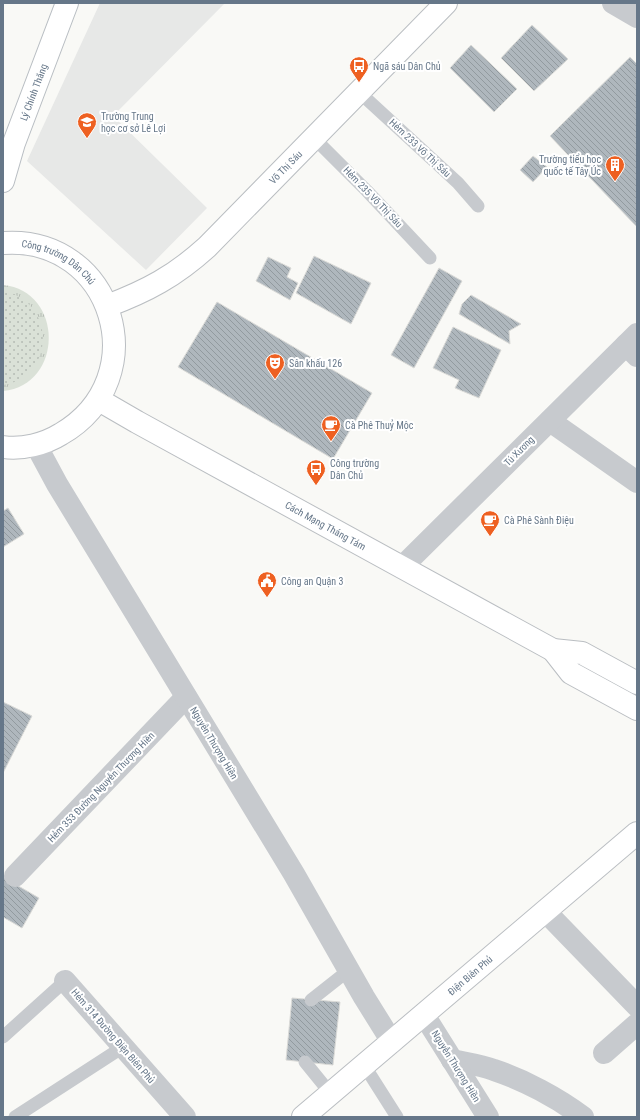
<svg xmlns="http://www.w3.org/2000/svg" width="640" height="1120" font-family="'Roboto Condensed',sans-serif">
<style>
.built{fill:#e7e8e7}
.park{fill:url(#park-tufts)}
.garden{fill:url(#garden-dots)}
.building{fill:url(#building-back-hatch);stroke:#dbdbd8}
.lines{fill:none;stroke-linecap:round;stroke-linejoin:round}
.secondary-casing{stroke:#b9bec3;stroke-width:24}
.primary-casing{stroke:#babec2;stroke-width:24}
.service{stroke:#c7cace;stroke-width:13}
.minor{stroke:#c7cace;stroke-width:22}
.tertiary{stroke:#c7cace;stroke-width:22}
.secondary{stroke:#fff;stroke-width:22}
.primary{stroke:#fff;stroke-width:22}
.labels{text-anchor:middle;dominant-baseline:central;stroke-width:4;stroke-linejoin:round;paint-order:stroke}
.poi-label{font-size:10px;fill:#667789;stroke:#fff;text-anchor:start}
.street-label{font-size:10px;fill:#667789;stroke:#fff}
</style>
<defs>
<pattern id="park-tufts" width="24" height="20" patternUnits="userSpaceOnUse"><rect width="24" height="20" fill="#dae1d7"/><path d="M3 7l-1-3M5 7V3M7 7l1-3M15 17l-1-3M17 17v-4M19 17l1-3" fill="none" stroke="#b5bbb4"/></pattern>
<pattern id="garden-dots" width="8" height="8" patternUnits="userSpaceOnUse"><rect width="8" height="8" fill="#dae1d7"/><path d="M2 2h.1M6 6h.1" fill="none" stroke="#b5bbb4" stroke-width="1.8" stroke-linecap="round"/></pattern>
<pattern id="building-back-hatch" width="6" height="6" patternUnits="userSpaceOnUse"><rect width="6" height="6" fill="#afb7bd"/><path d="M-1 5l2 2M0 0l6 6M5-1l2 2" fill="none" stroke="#929a9f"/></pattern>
</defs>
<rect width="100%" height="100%" fill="#f9f9f6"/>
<path class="built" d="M 100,3 L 225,3 L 113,116 L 207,208 L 146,270 L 27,161 Z"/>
<path class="park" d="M 3,285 C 64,291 64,385 3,391 Z"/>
<path class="garden" d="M 3,291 C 56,301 56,377 3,385 Z"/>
<path class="building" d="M 532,25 L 568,59 L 534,91 L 501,58 Z
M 471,45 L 517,89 L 494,112 L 450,68 Z
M 630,57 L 637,64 L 637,227 L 550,136 Z
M 533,156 L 547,167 L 533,182 L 520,170 Z
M 314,256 L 371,283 L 351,324 L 296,293 Z
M 268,257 L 291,268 L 287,277 L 298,283 L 290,300 L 256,281 Z
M 439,268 L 462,281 L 414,368 L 391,355 Z
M 471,295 L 521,324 L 509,331 L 510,344 L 459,314 L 462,304 Z
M 217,302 L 372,393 L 333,459 L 178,367 Z
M 453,327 L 501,350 L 479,398 L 455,388 L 459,380 L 433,368 Z
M 8,508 L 24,534 L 3,547 L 3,511 Z
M 3,702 L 32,716 L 3,773 Z
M 3,877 L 39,898 L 22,928 L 3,917 Z
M 292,998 L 340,1002 L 333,1065 L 286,1060 Z"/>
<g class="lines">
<g class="secondary-casing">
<g id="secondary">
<path id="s1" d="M 3,181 L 14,143 L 67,3"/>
</g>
</g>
<g class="primary-casing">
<g id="primary">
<path id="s2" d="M 3,243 C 113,235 157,378 61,434 C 45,444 22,450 3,447"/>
<path id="s3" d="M 107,306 C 147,291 175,276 207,247 L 446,3"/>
<path id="s4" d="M 99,400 L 137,422 L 553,650 L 582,653 L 637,683"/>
<path d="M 553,650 L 571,673 L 637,709"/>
<path id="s5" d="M 303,1117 L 637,833"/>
</g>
</g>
<path class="service" d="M 359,92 L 458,183 L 478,206
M 314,138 L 367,191 L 430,258
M 311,1000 L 349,970
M 3,1037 L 65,981
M 305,1062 L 331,1094
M 364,1065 L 397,1117
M 15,1117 L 123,1047"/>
<path class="minor" d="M 626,345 L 637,356
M 550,421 L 637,482
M 15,876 L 186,697
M 545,911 L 637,1006
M 65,981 L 185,1117
M 604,1053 L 637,1024
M 452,1060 C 466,1063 481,1065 494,1070 C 524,1080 558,1098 583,1117"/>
<path class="tertiary" d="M 613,3 L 637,17
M 36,445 L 57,484 L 294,874 L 364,997 L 392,1042
M 402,567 L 637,334
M 424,1015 L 488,1117"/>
<use href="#secondary" class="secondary"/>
<use href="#primary" class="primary"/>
</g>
<defs>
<g id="bus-pin" transform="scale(1)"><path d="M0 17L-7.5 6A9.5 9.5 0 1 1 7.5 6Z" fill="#ee6021" stroke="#fff"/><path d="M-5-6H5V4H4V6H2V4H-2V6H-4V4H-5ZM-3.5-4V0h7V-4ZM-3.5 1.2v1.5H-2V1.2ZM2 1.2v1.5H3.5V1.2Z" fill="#fff"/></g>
<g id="school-pin" transform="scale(1)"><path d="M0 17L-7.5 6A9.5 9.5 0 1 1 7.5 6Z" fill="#ee6021" stroke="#fff"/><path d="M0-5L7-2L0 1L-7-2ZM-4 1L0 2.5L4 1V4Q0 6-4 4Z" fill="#fff"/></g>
<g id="building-pin" transform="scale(1)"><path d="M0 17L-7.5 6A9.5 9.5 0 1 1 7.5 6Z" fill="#ee6021" stroke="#fff"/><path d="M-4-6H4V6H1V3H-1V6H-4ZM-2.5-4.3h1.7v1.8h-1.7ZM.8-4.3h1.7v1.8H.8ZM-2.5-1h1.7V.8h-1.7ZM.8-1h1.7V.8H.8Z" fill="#fff"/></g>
<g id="theatre-pin" transform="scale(1)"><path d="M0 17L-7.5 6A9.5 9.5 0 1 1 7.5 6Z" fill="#ee6021" stroke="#fff"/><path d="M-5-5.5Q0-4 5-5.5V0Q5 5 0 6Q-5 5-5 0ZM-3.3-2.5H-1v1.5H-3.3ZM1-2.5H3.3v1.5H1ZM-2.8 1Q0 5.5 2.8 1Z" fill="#fff"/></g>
<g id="cafe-pin" transform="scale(1)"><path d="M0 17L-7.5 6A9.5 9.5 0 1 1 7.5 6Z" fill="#ee6021" stroke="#fff"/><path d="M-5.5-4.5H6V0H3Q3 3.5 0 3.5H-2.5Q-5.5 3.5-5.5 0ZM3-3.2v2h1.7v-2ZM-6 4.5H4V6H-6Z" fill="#fff"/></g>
<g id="civic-pin" transform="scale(1)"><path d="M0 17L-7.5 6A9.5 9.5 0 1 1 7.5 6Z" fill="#ee6021" stroke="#fff"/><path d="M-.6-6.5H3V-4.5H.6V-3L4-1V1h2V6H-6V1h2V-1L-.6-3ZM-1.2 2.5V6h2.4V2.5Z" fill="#fff"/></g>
</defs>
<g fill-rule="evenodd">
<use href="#bus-pin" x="359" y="66"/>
<use href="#school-pin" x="87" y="122"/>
<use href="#building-pin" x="615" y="165"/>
<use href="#theatre-pin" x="275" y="363"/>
<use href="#cafe-pin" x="331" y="425"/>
<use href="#bus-pin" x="316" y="469"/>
<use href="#cafe-pin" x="490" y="520"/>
<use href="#civic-pin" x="267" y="581"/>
</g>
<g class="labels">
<g class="poi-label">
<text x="373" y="66">Ngã sáu Dân Chủ</text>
<text x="101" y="116">Trường Trung<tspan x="101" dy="12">học cơ sở Lê Lợi</tspan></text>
<text x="601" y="159" text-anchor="end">Trường tiểu học<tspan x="601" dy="12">quốc tế Tây Úc</tspan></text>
<text x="289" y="363">Sân khấu 126</text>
<text x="345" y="425">Cà Phê Thuỷ Mộc</text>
<text x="330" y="463">Công trường<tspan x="330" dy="12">Dân Chủ</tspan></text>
<text x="504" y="520">Cà Phê Sành Điệu</text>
<text x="281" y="581">Công an Quận 3</text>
</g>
<g class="street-label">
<text stroke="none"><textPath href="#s1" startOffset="94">Lý Chính Thắng</textPath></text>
<text transform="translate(420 148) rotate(43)">Hẻm 233 Võ Thị Sáu</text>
<text stroke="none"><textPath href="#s3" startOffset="229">Võ Thị Sáu</textPath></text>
<text transform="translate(373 197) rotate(46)">Hẻm 235 Võ Thị Sáu</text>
<text stroke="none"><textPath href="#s2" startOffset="61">Công trường Dân Chủ</textPath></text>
<text transform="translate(519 451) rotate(-45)">Tú Xương</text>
<text stroke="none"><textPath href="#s4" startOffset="259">Cách Mạng Tháng Tám</textPath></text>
<text transform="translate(214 743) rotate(59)">Nguyễn Thượng Hiền</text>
<text transform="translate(101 787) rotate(-46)">Hẻm 353 Đường Nguyễn Thượng Hiền</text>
<text stroke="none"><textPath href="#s5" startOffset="219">Điện Biên Phủ</textPath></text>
<text transform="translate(113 1036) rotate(49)">Hẻm 314 Đường Điện Biên Phủ</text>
<text transform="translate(456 1066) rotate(58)">Nguyễn Thượng Hiền</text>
</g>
</g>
<rect width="640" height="1120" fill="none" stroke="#667789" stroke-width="8"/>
</svg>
